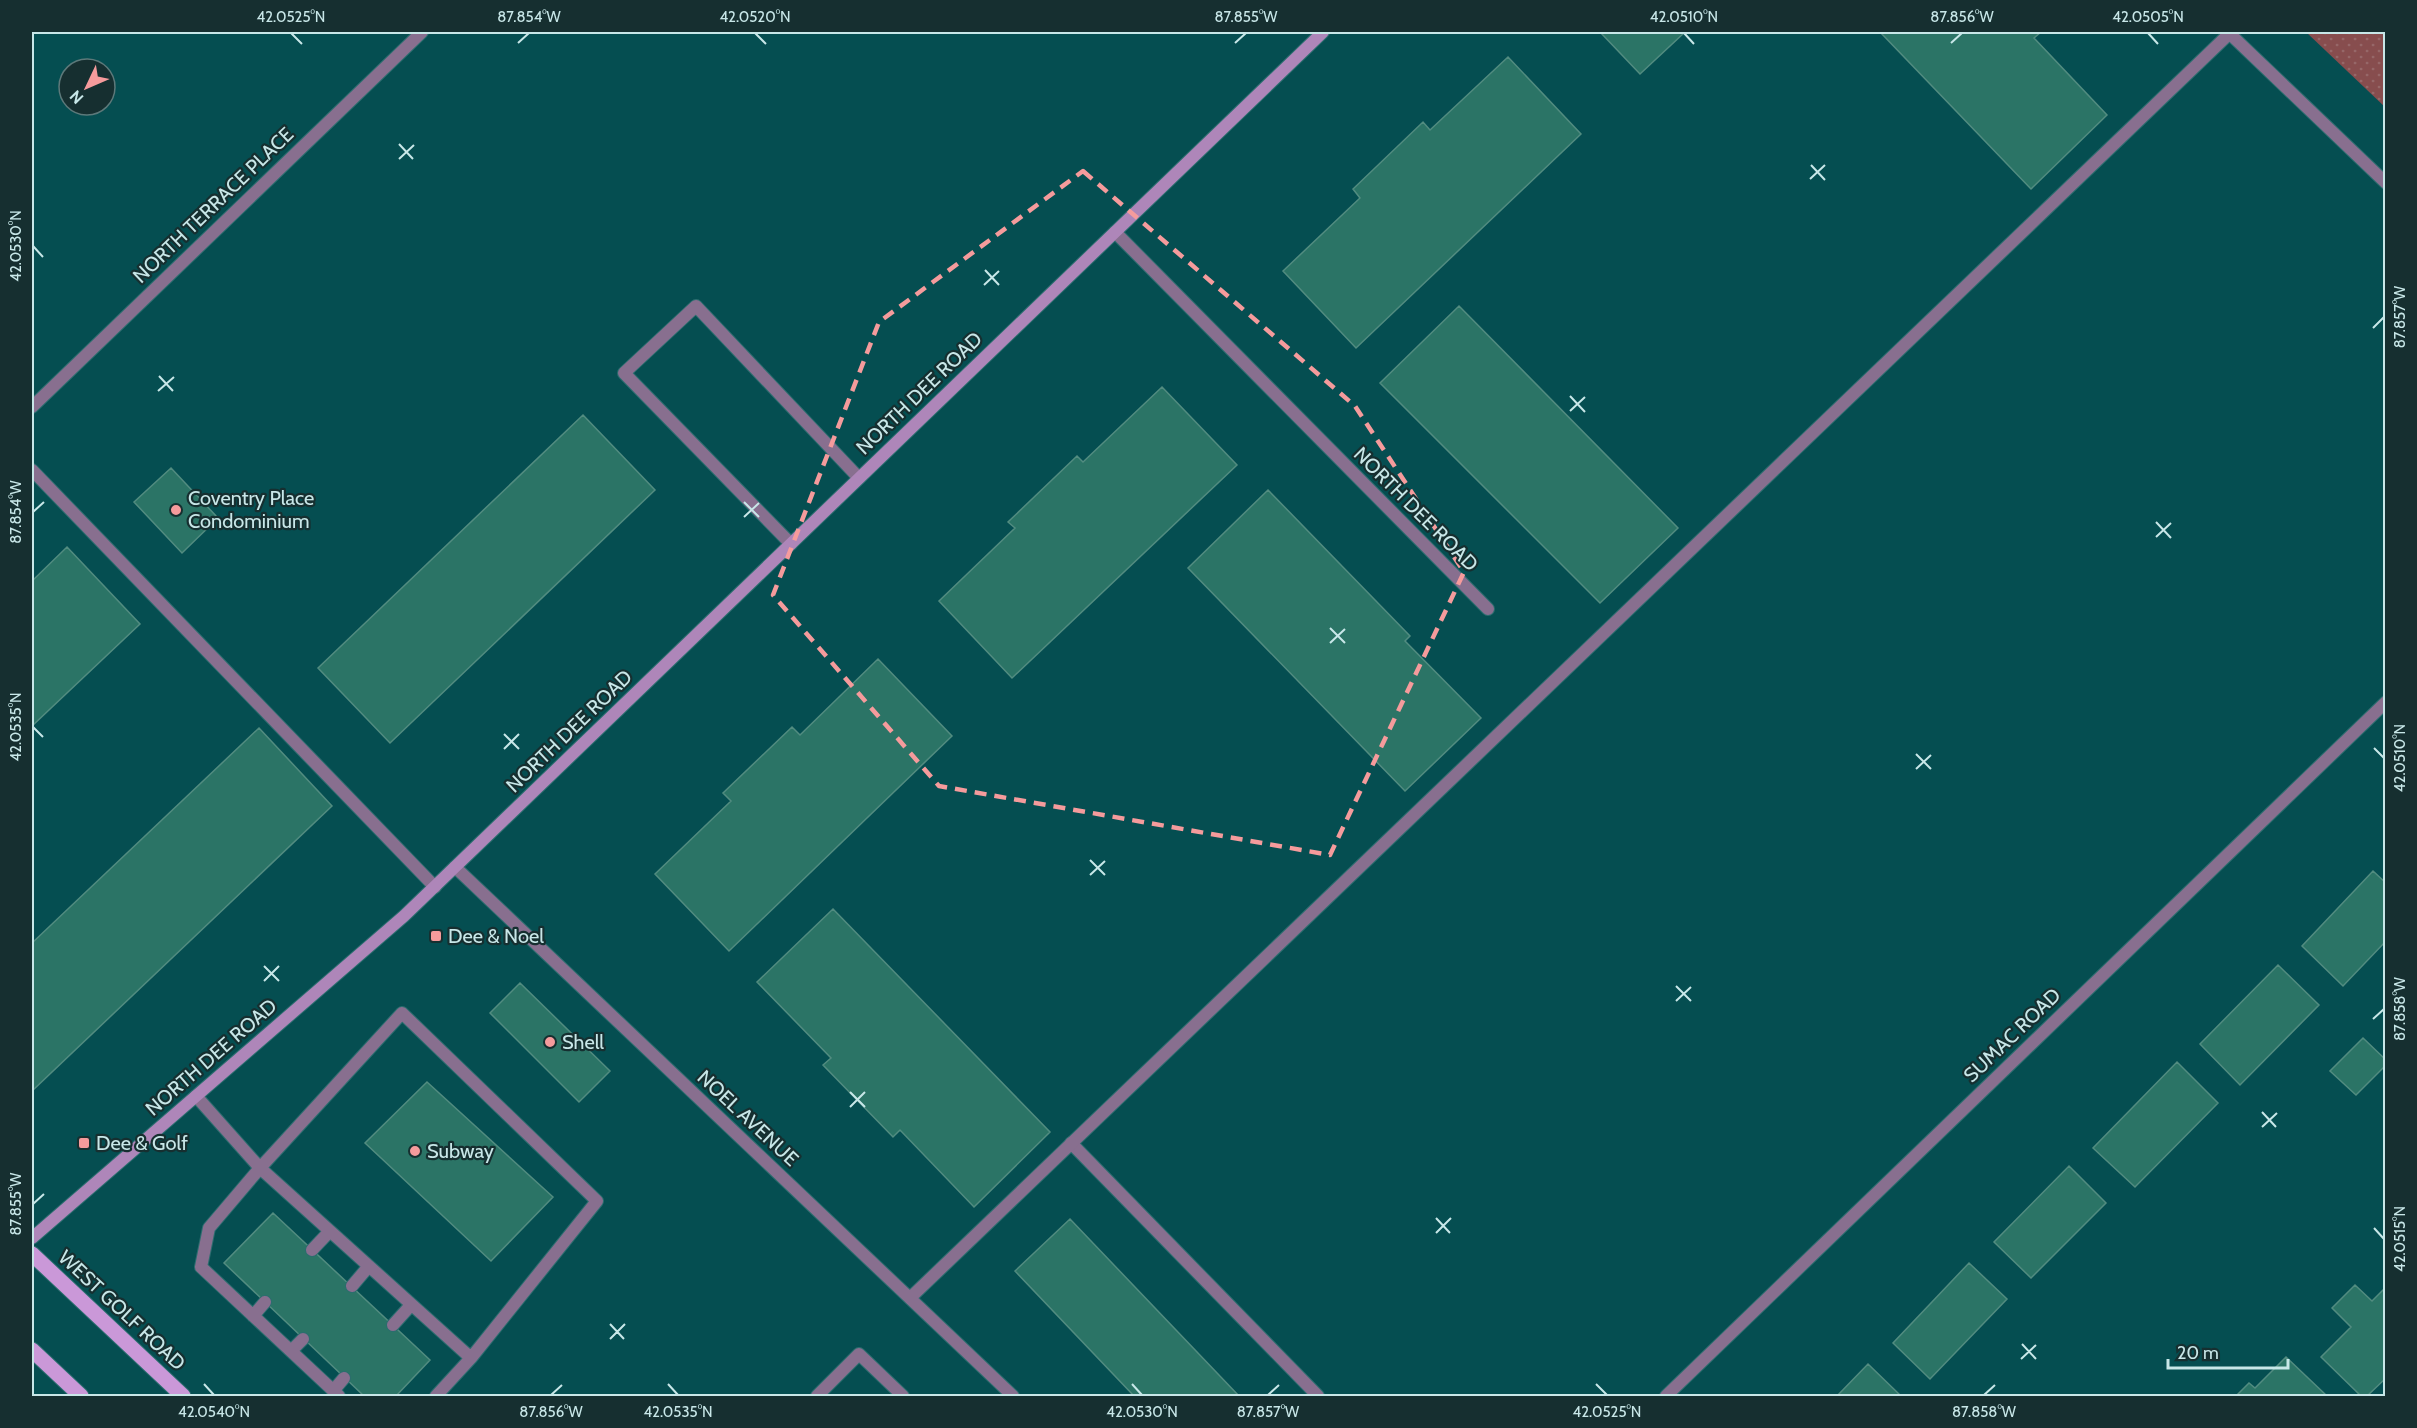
<svg xmlns="http://www.w3.org/2000/svg" width="2417" height="1428" font-family="Cabin,sans-serif">
<style>
.park{fill:url(#park-dots)}
.building{fill:#2b7466;stroke:#528c80;stroke-width:1.5}
.lines{fill:none;stroke-linecap:round;stroke-linejoin:round}
.lane-casing{stroke:#2c6d6f;stroke-width:14}
.street-casing{stroke:#2c6d6f;stroke-width:14}
.secondary-casing{stroke:#2c6d6f;stroke-width:14}
.primary-casing{stroke:#2c6d6f;stroke-width:17}
.lane{stroke:#886f8f;stroke-width:12}
.street{stroke:#886f8f;stroke-width:12}
.secondary{stroke:#ae86b9;stroke-width:12}
.primary{stroke:#ca98d8;stroke-width:15}
.marked{fill:none;stroke:#f59b9c;stroke-width:4.5;stroke-dasharray:12 8;stroke-linejoin:round}
.ticks{fill:none;stroke:#c8e7e8;stroke-width:2}
.poi-dot{fill:#f59b9c;stroke:#162f30;stroke-width:2}
.labels{text-anchor:middle;dominant-baseline:central;stroke-width:4.5;stroke-linejoin:round;paint-order:stroke}
.street-label{font-size:20px;fill:#c8e7e8;stroke:#162f30}
.poi-label{font-size:20px;fill:#c8e7e8;stroke:#162f30;text-anchor:start}
.neatline{fill:none;stroke:#c8e7e8;stroke-width:2}
.ticks-label{font-size:15px;text-anchor:middle;fill:#c8e7e8}
</style>
<defs>
<pattern id="park-dots" width="8" height="8" patternUnits="userSpaceOnUse" patternTransform="scale(1.5)"><rect width="8" height="8" fill="#874d4e"/><path d="M2 2h.1M6 6h.1" fill="none" stroke="#966768" stroke-width="1.8" stroke-linecap="round"/></pattern>
</defs>
<rect width="100%" height="100%" fill="#054e51"/>
<path class="park" d="M 2306,32 L 2385,32 L 2385,107 Z"/>
<path class="building" d="M 1600,32 L 1685,32 L 1640,74 Z
M 1880,32 L 2041,32 L 2034,38 L 2107,115 L 2031,189 Z
M 1508,57 L 1581,134 L 1356,348 L 1283,271 L 1360,198 L 1353,189 L 1423,122 L 1430,130 Z
M 1459,306 L 1678,528 L 1600,603 L 1380,383 Z
M 1162,387 L 1237,465 L 1012,678 L 939,601 L 1015,528 L 1008,522 L 1077,456 L 1083,462 Z
M 583,415 L 655,490 L 390,743 L 318,668 Z
M 171,468 L 218,518 L 182,553 L 134,502 Z
M 1268,490 L 1410,636 L 1405,641 L 1481,718 L 1405,791 L 1188,568 Z
M 67,547 L 140,624 L 32,726 L 32,581 Z
M 878,659 L 952,736 L 729,951 L 655,874 L 731,801 L 723,793 L 792,727 L 800,735 Z
M 259,728 L 332,806 L 32,1091 L 32,943 Z
M 2373,871 L 2386,883 L 2386,941 L 2343,986 L 2302,946 Z
M 833,909 L 1050,1132 L 974,1207 L 900,1130 L 893,1137 L 823,1065 L 831,1058 L 757,982 Z
M 2278,965 L 2319,1005 L 2240,1085 L 2200,1044 Z
M 520,983 L 610,1071 L 579,1102 L 490,1013 Z
M 2363,1038 L 2386,1060 L 2386,1065 L 2356,1095 L 2330,1071 Z
M 2177,1062 L 2218,1103 L 2135,1187 L 2093,1148 Z
M 427,1082 L 553,1197 L 491,1261 L 365,1143 Z
M 2069,1166 L 2106,1203 L 2031,1278 L 1994,1242 Z
M 273,1213 L 430,1360 L 396,1396 L 364,1396 L 224,1263 Z
M 1070,1219 L 1239,1396 L 1134,1396 L 1015,1271 Z
M 1969,1263 L 2007,1299 L 1930,1379 L 1893,1343 Z
M 2355,1285 L 2372,1301 L 2386,1287 L 2386,1378 L 2367,1396 L 2361,1396 L 2321,1357 L 2351,1327 L 2332,1308 Z
M 2286,1357 L 2327,1396 L 2236,1396 L 2249,1383 L 2255,1388 Z
M 1868,1364 L 1901,1396 L 1837,1396 Z"/>
<g class="lines">
<g class="lane-casing">
<path id="lane" d="M 32,470 L 435,887
M 791,544 L 624,373 L 696,306 L 859,478
M 196,1096 L 260,1168 L 471,1358 L 436,1396
M 1071,1143 L 1318,1396
M 312,1250 L 330,1231
M 352,1286 L 369,1266
M 253,1316 L 265,1302
M 393,1325 L 411,1305
M 291,1351 L 303,1339
M 333,1391 L 344,1378
M 339,1396 L 201,1267 L 209,1228 L 260,1168 L 402,1013 L 597,1201 L 471,1358
M 817,1396 L 859,1354 L 903,1396"/>
</g>
<g class="street-casing">
<path id="street" d="M 2228,32 L 2386,183
M 1115,232 L 1488,609
M 32,407 L 422,32
M 455,867 L 1013,1396
M 910,1298 L 2230,33
M 1666,1396 L 2386,702"/>
</g>
<g class="secondary-casing">
<path id="secondary" d="M 32,1238 L 404,916 L 1323,32"/>
</g>
<g class="primary-casing">
<path id="primary" d="M 32,1254 L 183,1396
M 32,1350 L 81,1396"/>
</g>
<use href="#lane" class="lane"/>
<use href="#street" class="street"/>
<use href="#secondary" class="secondary"/>
<use href="#primary" class="primary"/>
</g>
<path class="marked" d="M 1083,171 L 1355,406 L 1464,572 L 1330,855 L 939,786 L 773,595 L 879,322 Z"/>
<path class="ticks" d="M 291,33 L 302,44M 755,33 L 766,44M 1684,33 L 1694,44M 2148,33 L 2158,44M 518,43 L 529,33M 1235,43 L 1246,33M 1951,43 L 1962,33M 399,144 L 413,159M 399,159 L 414,145M 1811,165 L 1825,180M 1810,179 L 1825,165M 33,246 L 43,257M 985,270 L 999,285M 984,285 L 999,271M 2373,328 L 2384,317M 159,376 L 173,391M 158,391 L 174,377M 1570,396 L 1585,412M 1570,411 L 1585,397M 744,502 L 759,517M 33,512 L 44,502M 744,517 L 759,503M 2156,522 L 2171,538M 2156,537 L 2171,523M 1330,628 L 1345,643M 1330,643 L 1345,629M 33,727 L 43,737M 504,734 L 519,749M 2374,748 L 2384,758M 504,749 L 519,734M 1916,754 L 1931,769M 1916,769 L 1931,755M 1090,860 L 1105,875M 1090,875 L 1105,861M 264,966 L 279,981M 264,981 L 279,966M 1676,986 L 1691,1001M 1676,1001 L 1691,987M 2373,1019 L 2384,1009M 850,1092 L 865,1107M 850,1107 L 865,1092M 2262,1112 L 2276,1127M 2262,1127 L 2277,1113M 33,1204 L 44,1194M 1436,1218 L 1450,1233M 2374,1228 L 2384,1239M 1436,1233 L 1451,1218M 610,1324 L 624,1339M 610,1339 L 625,1324M 2022,1344 L 2036,1359M 2021,1359 L 2036,1345M 204,1384 L 214,1395M 668,1384 L 678,1395M 1132,1384 L 1142,1395M 1596,1384 L 1607,1395M 551,1395 L 562,1385M 1268,1395 L 1279,1385M 1984,1395 L 1995,1385"/>
<g class="poi-dot">
<circle cx="176" cy="510" r="6"/>
<rect x="430" y="930" width="12" height="12" rx="3"/>
<circle cx="550" cy="1042" r="6"/>
<rect x="78" y="1137" width="12" height="12" rx="3"/>
<circle cx="415" cy="1151" r="6"/>
</g>
<g class="labels">
<g class="street-label">
<text transform="translate(213 205) rotate(-44)">NORTH TERRACE PLACE</text>
<text transform="translate(919 393) rotate(-44)">NORTH DEE ROAD</text>
<text transform="translate(1416 509) rotate(45)">NORTH DEE ROAD</text>
<text transform="translate(569 731) rotate(-44)">NORTH DEE ROAD</text>
<text transform="translate(2012 1035) rotate(-44)">SUMAC ROAD</text>
<text transform="translate(211 1057) rotate(-41)">NORTH DEE ROAD</text>
<text transform="translate(748 1118) rotate(43)">NOEL AVENUE</text>
<text transform="translate(122 1310) rotate(43)">WEST GOLF ROAD</text>
</g>
<g class="poi-label">
<text x="188" y="498">Coventry Place<tspan x="188" dy="23">Condominium</tspan></text>
<text x="448" y="936">Dee &amp; Noel</text>
<text x="562" y="1042">Shell</text>
<text x="96" y="1143">Dee &amp; Golf</text>
<text x="427" y="1151">Subway</text>
</g>
</g>
<rect width="2417" height="1428" fill="none" stroke="#162f30" stroke-width="66"/>
<g transform="translate(87 87) rotate(226)"><circle r="28" fill="#162f30" stroke="#5d797a" stroke-width="1.5"/>
<path d="M0-4.5L10 22L0 15L-10 22Z" fill="#f59b9c"/>
<text y="-9" font-size="16" font-weight="bold" text-anchor="middle" fill="#c8e7e8">N</text>
</g>
<path d="M2168 1359v9h120v-9" fill="none" stroke="#c8e7e8" stroke-width="3"/>
<text x="2177" y="1359" font-size="18" fill="#c8e7e8" stroke="#162f30" stroke-width="4.5" paint-order="stroke">20 m</text>
<rect x="33" y="33" width="2351" height="1362" class="neatline"/>
<g class="ticks-label">
<text x="291" y="22">42.0525°N</text>
<text x="529" y="22">87.854°W</text>
<text x="755" y="22">42.0520°N</text>
<text x="1246" y="22">87.855°W</text>
<text x="1684" y="22">42.0510°N</text>
<text x="1962" y="22">87.856°W</text>
<text x="2148" y="22">42.0505°N</text>
<text transform="translate(16 246) rotate(-90)" y="5">42.0530°N</text>
<text transform="translate(2400 317) rotate(-90)" y="5">87.857°W</text>
<text transform="translate(16 512) rotate(-90)" y="5">87.854°W</text>
<text transform="translate(16 727) rotate(-90)" y="5">42.0535°N</text>
<text transform="translate(2400 758) rotate(-90)" y="5">42.0510°N</text>
<text transform="translate(2400 1009) rotate(-90)" y="5">87.858°W</text>
<text transform="translate(16 1204) rotate(-90)" y="5">87.855°W</text>
<text transform="translate(2400 1239) rotate(-90)" y="5">42.0515°N</text>
<text x="214" y="1417">42.0540°N</text>
<text x="551" y="1417">87.856°W</text>
<text x="678" y="1417">42.0535°N</text>
<text x="1142" y="1417">42.0530°N</text>
<text x="1268" y="1417">87.857°W</text>
<text x="1607" y="1417">42.0525°N</text>
<text x="1984" y="1417">87.858°W</text>
</g>
</svg>
